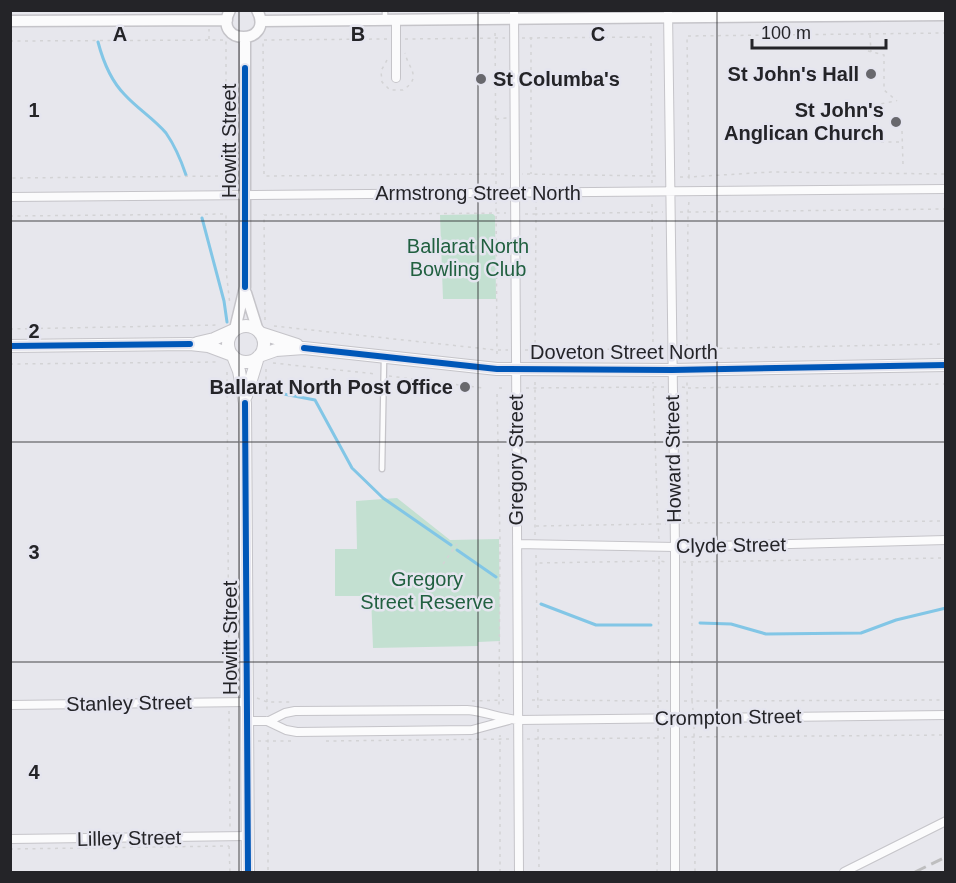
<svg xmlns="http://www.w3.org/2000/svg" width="956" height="883" font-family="Arial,sans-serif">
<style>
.green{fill:#c3e0d1}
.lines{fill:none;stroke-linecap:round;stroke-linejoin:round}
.stream{stroke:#82c6e6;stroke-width:3}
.service-casing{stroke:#c5c4c9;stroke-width:7}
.minor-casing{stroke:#c5c4c9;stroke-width:10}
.tertiary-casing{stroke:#c5c4c9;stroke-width:13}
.secondary-casing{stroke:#c5c4c9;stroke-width:14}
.path{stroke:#d3d3d5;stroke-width:1.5;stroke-dasharray:3 4.5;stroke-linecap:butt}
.service{stroke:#fbfbfc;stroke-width:4.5}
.minor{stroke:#fbfbfc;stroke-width:8}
.tertiary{stroke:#fbfbfc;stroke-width:10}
.secondary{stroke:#fbfbfc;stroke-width:12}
.rail{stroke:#bebebf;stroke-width:3;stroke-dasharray:12 6;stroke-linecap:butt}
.cycleway-casing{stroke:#e5e5ef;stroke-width:10}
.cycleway{stroke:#0057b8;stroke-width:6}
.grid{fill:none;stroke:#242428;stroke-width:1.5;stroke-opacity:0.55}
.poi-dot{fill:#68686d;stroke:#e5e5ef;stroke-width:2}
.labels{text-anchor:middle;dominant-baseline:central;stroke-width:5;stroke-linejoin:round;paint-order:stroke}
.poi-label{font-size:20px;font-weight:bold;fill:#242428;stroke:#e5e5ef;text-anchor:end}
.street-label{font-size:20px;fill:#242428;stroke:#e5e5ef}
.park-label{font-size:20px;fill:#216040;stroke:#e5e5ef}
.grid-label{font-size:20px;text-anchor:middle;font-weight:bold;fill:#242428;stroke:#e5e5ef;stroke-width:5;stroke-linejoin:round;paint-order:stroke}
</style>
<rect width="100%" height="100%" fill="#e7e7ed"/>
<path class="green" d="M 493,214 L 495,216 L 496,299 L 443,299 L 440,215 Z
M 397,498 L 450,540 L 499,539 L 500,641 L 478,642 L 478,646 L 373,648 L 371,596 L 335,596 L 335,549 L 357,549 L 356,501 Z"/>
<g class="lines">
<path class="stream" d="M 98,42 C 103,61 111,81 125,95 C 138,109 154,119 166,133 C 175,146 181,160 186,175
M 202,218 L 224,301 L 227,322
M 268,391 L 315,400 L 352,468 L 383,498 L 451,545
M 457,550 L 496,577
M 541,604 L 596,625 L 651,625
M 700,623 L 731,624 L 766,634 L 861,633 L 896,620 L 946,608"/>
<g class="service-casing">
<path id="service" d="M 385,10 L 385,20
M 382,469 L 384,359"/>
</g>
<g class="minor-casing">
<path id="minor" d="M 514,10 L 519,872
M 668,10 L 675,547 L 675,872
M 396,78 L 396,20
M 10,197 L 946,189
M 517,544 L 675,547 L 946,540
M 10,705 L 247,702
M 247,721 L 269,721 L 285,713 L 295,711 L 467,710 C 485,711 501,719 519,720 L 946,715
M 267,721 L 286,730 L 297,732 L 472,730 L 509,720
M 10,839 L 248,836
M 844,872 L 946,821"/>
</g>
<g class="tertiary-casing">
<path id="tertiary" d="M 230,10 C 211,46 276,46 257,10
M 10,21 L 227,20
M 261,21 L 946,15
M 246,293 L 258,331
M 235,329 L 245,287 L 245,38"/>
</g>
<g class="secondary-casing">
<path id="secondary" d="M228 344a18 18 0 1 1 36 0a18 18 0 1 1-36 0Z
M 260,333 L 297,345
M 197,343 L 214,339 L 234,330
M 10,346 L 190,344 L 208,346 L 232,355
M 233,356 L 239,371 L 245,403 L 248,872
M 259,356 L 276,350 L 304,348 L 497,369 L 672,370 L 946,365
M 246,396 L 258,357"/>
</g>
<path class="path" d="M 946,33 L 687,36 L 689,177 L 771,172 L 946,174
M 870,35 L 871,52
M 531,37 L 531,174
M 522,38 L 651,37 L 652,176 L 522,174
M 209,39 L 209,29
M 387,39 L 263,40 L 264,176 L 496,174 L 495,29
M 405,39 L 505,38
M 10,41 L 226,40 L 226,176 L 10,178
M 868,51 L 884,55 L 884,90 L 897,101
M 387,60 L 381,71 L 382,82 L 390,90 L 403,90 C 423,77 408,68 405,53
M 874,105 L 896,101
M 496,119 L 507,118
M 902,131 L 903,164
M 881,142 L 901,142
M 680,177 L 689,177 L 689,181
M 652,183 L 652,176 L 660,176
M 496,184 L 496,174 L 506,174
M 496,201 L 497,358
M 946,209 L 688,212 L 687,349 L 946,344
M 680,212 L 688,212 L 689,201
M 525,214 L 536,214 L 536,202
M 10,216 L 226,214 L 226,270 L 230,305
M 265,320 L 264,215 L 506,213
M 274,326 L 496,350
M 10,329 L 220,325
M 682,349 L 687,349 L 687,360
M 498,350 L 508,350
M 525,350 L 653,349 L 652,200
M 535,358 L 536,214 L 663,212
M 653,359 L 653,349 L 662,349
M 273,363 L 376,374
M 10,364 L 220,362
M 266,369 L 267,713
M 227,372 L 229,695
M 389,376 L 483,388
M 682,387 L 687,388 L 687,380
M 499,388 L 506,388
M 526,388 L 665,387
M 497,394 L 500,540 L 499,705
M 689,522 L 687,388 L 946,384
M 682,523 L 946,521
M 536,526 L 658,524 L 653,382
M 535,535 L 535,381
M 659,539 L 658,524 L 666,524
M 536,555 L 538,712
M 659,556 L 659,561 L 666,562
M 683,562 L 946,558
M 692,563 L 692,701 L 946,700
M 443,564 L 457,544
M 257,698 L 267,702 L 293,702
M 532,700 L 658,701 L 659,561 L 537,563
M 472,701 L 504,700
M 684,701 L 692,701 L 693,710
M 658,708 L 658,701 L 668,701
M 229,711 L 230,827
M 694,726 L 695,872
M 658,728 L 658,738 L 665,738
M 538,729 L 539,872
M 268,732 L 268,872
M 684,737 L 946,735
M 527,739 L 658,738 L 657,872
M 258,741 L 294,741
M 326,741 L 510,739
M 229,846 L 230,872
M 10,849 L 229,846
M 500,872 L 500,735"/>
<use href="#service" class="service"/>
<use href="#minor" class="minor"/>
<use href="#tertiary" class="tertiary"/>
<use href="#secondary" class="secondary"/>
<path class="rail" d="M 915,872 L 946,857"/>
<g class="cycleway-casing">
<path id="cycleway" d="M 245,68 L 245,287
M 10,346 L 190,344
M 304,348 L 497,369 L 672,370 L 946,365
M 245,403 L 248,872"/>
</g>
<use href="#cycleway" class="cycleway"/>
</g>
<path class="grid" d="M 239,10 L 239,872M 478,10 L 478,872M 717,10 L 717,872M 10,221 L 946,221M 10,442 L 946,442M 10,662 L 946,662"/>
<g class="poi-dot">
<circle cx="871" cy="74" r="6"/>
<circle cx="481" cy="79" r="6"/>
<circle cx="896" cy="122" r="6"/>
<circle cx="465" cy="387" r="6"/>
</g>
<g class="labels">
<g class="poi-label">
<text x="859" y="74">St John's Hall</text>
<text x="493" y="79" text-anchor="start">St Columba's</text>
<text x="884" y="110">St John's<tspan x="884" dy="23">Anglican Church</tspan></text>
<text x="453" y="387">Ballarat North Post Office</text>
</g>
<g class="street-label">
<text transform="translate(229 141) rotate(-90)">Howitt Street</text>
<text x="478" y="193">Armstrong Street North</text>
<text x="624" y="352">Doveton Street North</text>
<text transform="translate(673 459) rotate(-91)">Howard Street</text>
<text transform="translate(516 460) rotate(-90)">Gregory Street</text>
<text transform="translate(731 545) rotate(-1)">Clyde Street</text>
<text transform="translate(230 638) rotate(-90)">Howitt Street</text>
<text transform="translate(129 703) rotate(-1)">Stanley Street</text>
<text transform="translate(728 717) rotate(-1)">Crompton Street</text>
<text transform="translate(129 838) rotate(-1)">Lilley Street</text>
</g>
<g class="park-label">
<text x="468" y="246">Ballarat North<tspan x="468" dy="23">Bowling Club</tspan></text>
<text x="427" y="579">Gregory<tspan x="427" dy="23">Street Reserve</tspan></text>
</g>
</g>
<g class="grid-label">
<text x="120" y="41">A</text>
<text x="358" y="41">B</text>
<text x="598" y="41">C</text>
<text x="34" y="117">1</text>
<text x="34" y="338">2</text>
<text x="34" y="559">3</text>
<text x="34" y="779">4</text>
</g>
<rect width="956" height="883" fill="none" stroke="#242428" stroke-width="24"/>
<path d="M752 39v9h134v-9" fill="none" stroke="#242428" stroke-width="3"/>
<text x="761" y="39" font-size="18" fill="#242428" stroke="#e5e5ef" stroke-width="4.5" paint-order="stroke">100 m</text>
</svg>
